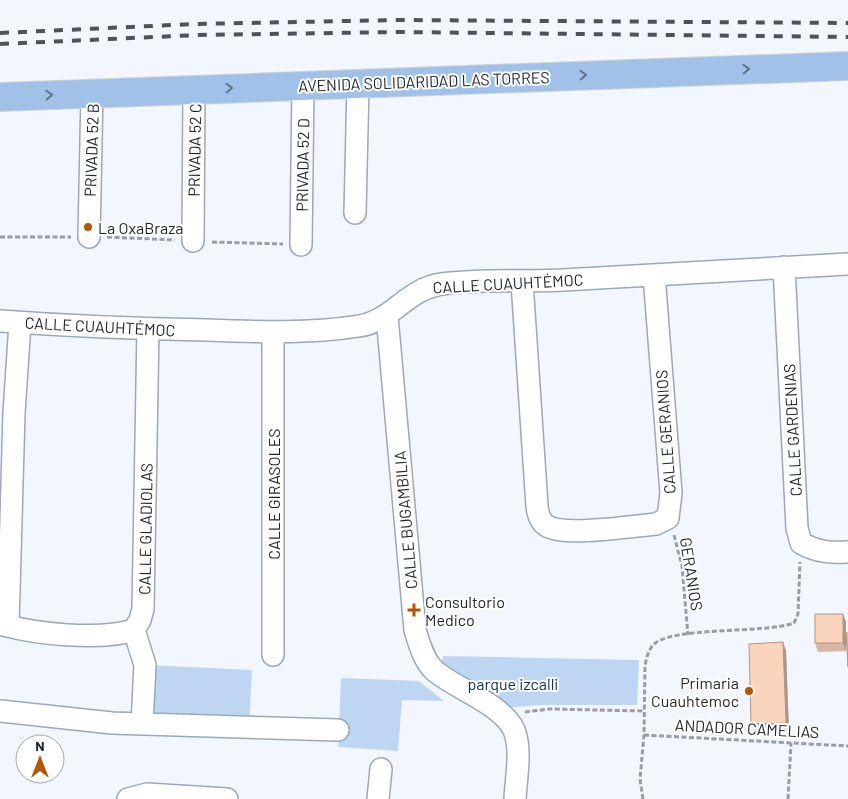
<svg xmlns="http://www.w3.org/2000/svg" width="848" height="799" font-family="Barlow,sans-serif">
<style>
.green{fill:#bfd6f3}
.lines{fill:none;stroke-linecap:round;stroke-linejoin:round}
.minor-casing{stroke:#9ba8b9;stroke-width:24}
.major-casing{stroke:#d2d3d4;stroke-width:30}
.path{stroke:#989da5;stroke-width:3;stroke-dasharray:5 2.5;stroke-linecap:butt}
.minor{stroke:#fff;stroke-width:21}
.major{stroke:#a1c1e9;stroke-width:28}
.rail{stroke:#4e535a;stroke-width:4;stroke-dasharray:9 9;stroke-linecap:butt}
.wall{fill:#d8b6a3}
.shaded-wall{fill:#b09485}
.building{fill:#fbd4be;stroke:#b09485}
.oneway{stroke:#60728a}
.poi-dot{fill:#b35501;stroke:#fff;stroke-width:2}
.labels{text-anchor:middle;dominant-baseline:central;stroke-width:4;stroke-linejoin:round;paint-order:stroke}
.street-label{font-size:16px;fill:#1e232a;stroke:#fff}
.poi-label{font-size:16px;fill:#1e232a;stroke:#fff;text-anchor:start}
.park-label{font-size:16px;fill:#0c2e57;stroke:#fff}
</style>
<rect width="100%" height="100%" fill="#f2f7ff"/>
<path class="green" d="M 443,656 L 639,660 L 637,705 L 539,705 L 506,708 L 441,667 Z
M 147,665 L 252,670 L 249,727 L 144,722 Z
M 341,678 L 419,681 L 444,701 L 402,700 L 398,751 L 338,747 Z"/>
<g class="lines">
<g class="minor-casing">
<path id="minor" d="M 355,213 L 358,84
M 89,237 L 92,93
M 193,241 L 194,90
M 301,245 L 303,86
M 784,267 L 797,528 L 801,543 C 817,552 830,553 848,552
M 522,282 L 537,506 C 538,515 540,522 547,526 C 565,537 633,526 656,524 L 668,518 L 671,493 L 654,275
M 387,316 L 415,630 C 419,643 424,662 435,671 C 456,689 502,704 514,730 C 522,750 516,778 515,799
M 0,321 C 69,326 138,329 207,330 C 257,332 309,334 359,326 C 393,321 406,289 442,284 C 481,279 523,282 563,280 C 658,275 753,269 848,264
M 0,624 C 36,634 99,641 134,630
M 8,626 L 14,413 L 20,323
M 273,655 L 273,332
M 0,711 L 112,723 L 338,730
M 142,724 L 145,665 L 134,630 L 140,620 L 143,609 L 148,329
M 128,799 L 147,794 L 227,799
M 378,799 L 381,769"/>
</g>
<g class="major-casing">
<path id="major" d="M 0,97 L 848,66"/>
</g>
<path class="path" d="M 0,237 L 71,237
M 107,237 L 175,240
M 212,242 L 283,244
M 674,535 L 682,566 L 688,635
M 525,712 L 549,709 L 644,711
M 644,735 L 848,746
M 643,799 L 640,779 L 644,735 L 645,667 C 646,659 648,651 653,645 C 671,626 763,634 794,623 L 798,614 L 800,562
M 788,799 L 791,743"/>
<use href="#minor" class="minor"/>
<use href="#major" class="major"/>
<path class="rail" d="M 0,33 L 195,24 L 399,20 L 848,23
M 0,44 L 198,35 L 400,32 L 848,37"/>
</g>
<path class="wall" d="M 846,622 L 846,651 L 818,652 L 815,643 Z
M 783,642 L 786,651 L 789,732 L 755,733 L 751,724 Z"/>
<path class="shaded-wall" d="M 843,614 L 846,622 L 846,651 L 843,643 Z
M 783,642 L 786,651 L 789,732 L 786,723 Z"/>
<path class="building" d="M 815,614 L 843,614 L 843,643 L 815,643 Z
M 846,633 L 848,633 L 848,667 Z
M 783,642 L 786,723 L 751,724 L 749,644 Z"/>
<defs><path id="oneway-chevron" d="M-2-3.5L2.5 0L-2 3.5" fill="none" stroke-width="1.6" stroke-linecap="round" stroke-linejoin="round" transform="scale(1.25)"/></defs>
<g class="oneway">
<use href="#oneway-chevron" transform="translate(746 69) rotate(-2)"/>
<use href="#oneway-chevron" transform="translate(583 75) rotate(-2)"/>
<use href="#oneway-chevron" transform="translate(229 88) rotate(-2)"/>
<use href="#oneway-chevron" transform="translate(49 95) rotate(-2)"/>
</g>
<g class="poi-dot">
<circle cx="88" cy="227" r="5"/>
<path d="M411.5 602.5h5v5h5v5h-5v5h-5v-5h-5v-5h5z"/>
<circle cx="749" cy="691" r="5"/>
</g>
<g class="labels">
<g class="street-label">
<text transform="translate(424 81) rotate(-2)">AVENIDA SOLIDARIDAD LAS TORRES</text>
<text transform="translate(91 150) rotate(-88)">PRIVADA 52 B</text>
<text transform="translate(194 150) rotate(-89)">PRIVADA 52 C</text>
<text transform="translate(302 165) rotate(-89)">PRIVADA 52 D</text>
<text transform="translate(508 283) rotate(-3)">CALLE CUAUHTÉMOC</text>
<text transform="translate(100 326) rotate(3)">CALLE CUAUHTÉMOC</text>
<text transform="translate(792 430) rotate(-93)">CALLE GARDENIAS</text>
<text transform="translate(665 432) rotate(-94)">CALLE GERANIOS</text>
<text transform="translate(273 494) rotate(-90)">CALLE GIRASOLES</text>
<text transform="translate(405 520) rotate(-95)">CALLE BUGAMBILIA</text>
<text transform="translate(145 529) rotate(-89)">CALLE GLADIOLAS</text>
<text transform="translate(692 574) rotate(81)">GERANIOS</text>
<text transform="translate(747 728) rotate(3)">ANDADOR CAMELIAS</text>
</g>
<g class="poi-label">
<text x="98" y="227">La OxaBraza</text>
<text x="425" y="601">Consultorio<tspan x="425" dy="18">Medico</tspan></text>
<text x="739" y="682" text-anchor="end">Primaria<tspan x="739" dy="18">Cuauhtemoc</tspan></text>
</g>
<g class="park-label">
<text x="513" y="683">parque izcalli</text>
</g>
</g>
<g transform="translate(40 759)"><circle r="24" fill="#ffffff" stroke="#a5a7aa"/>
<path d="M0-4L9 19L0 12L-9 19Z" fill="#b35501"/>
<text y="-8" font-size="14" font-weight="bold" text-anchor="middle" fill="#1e232a">N</text>
</g>
</svg>
